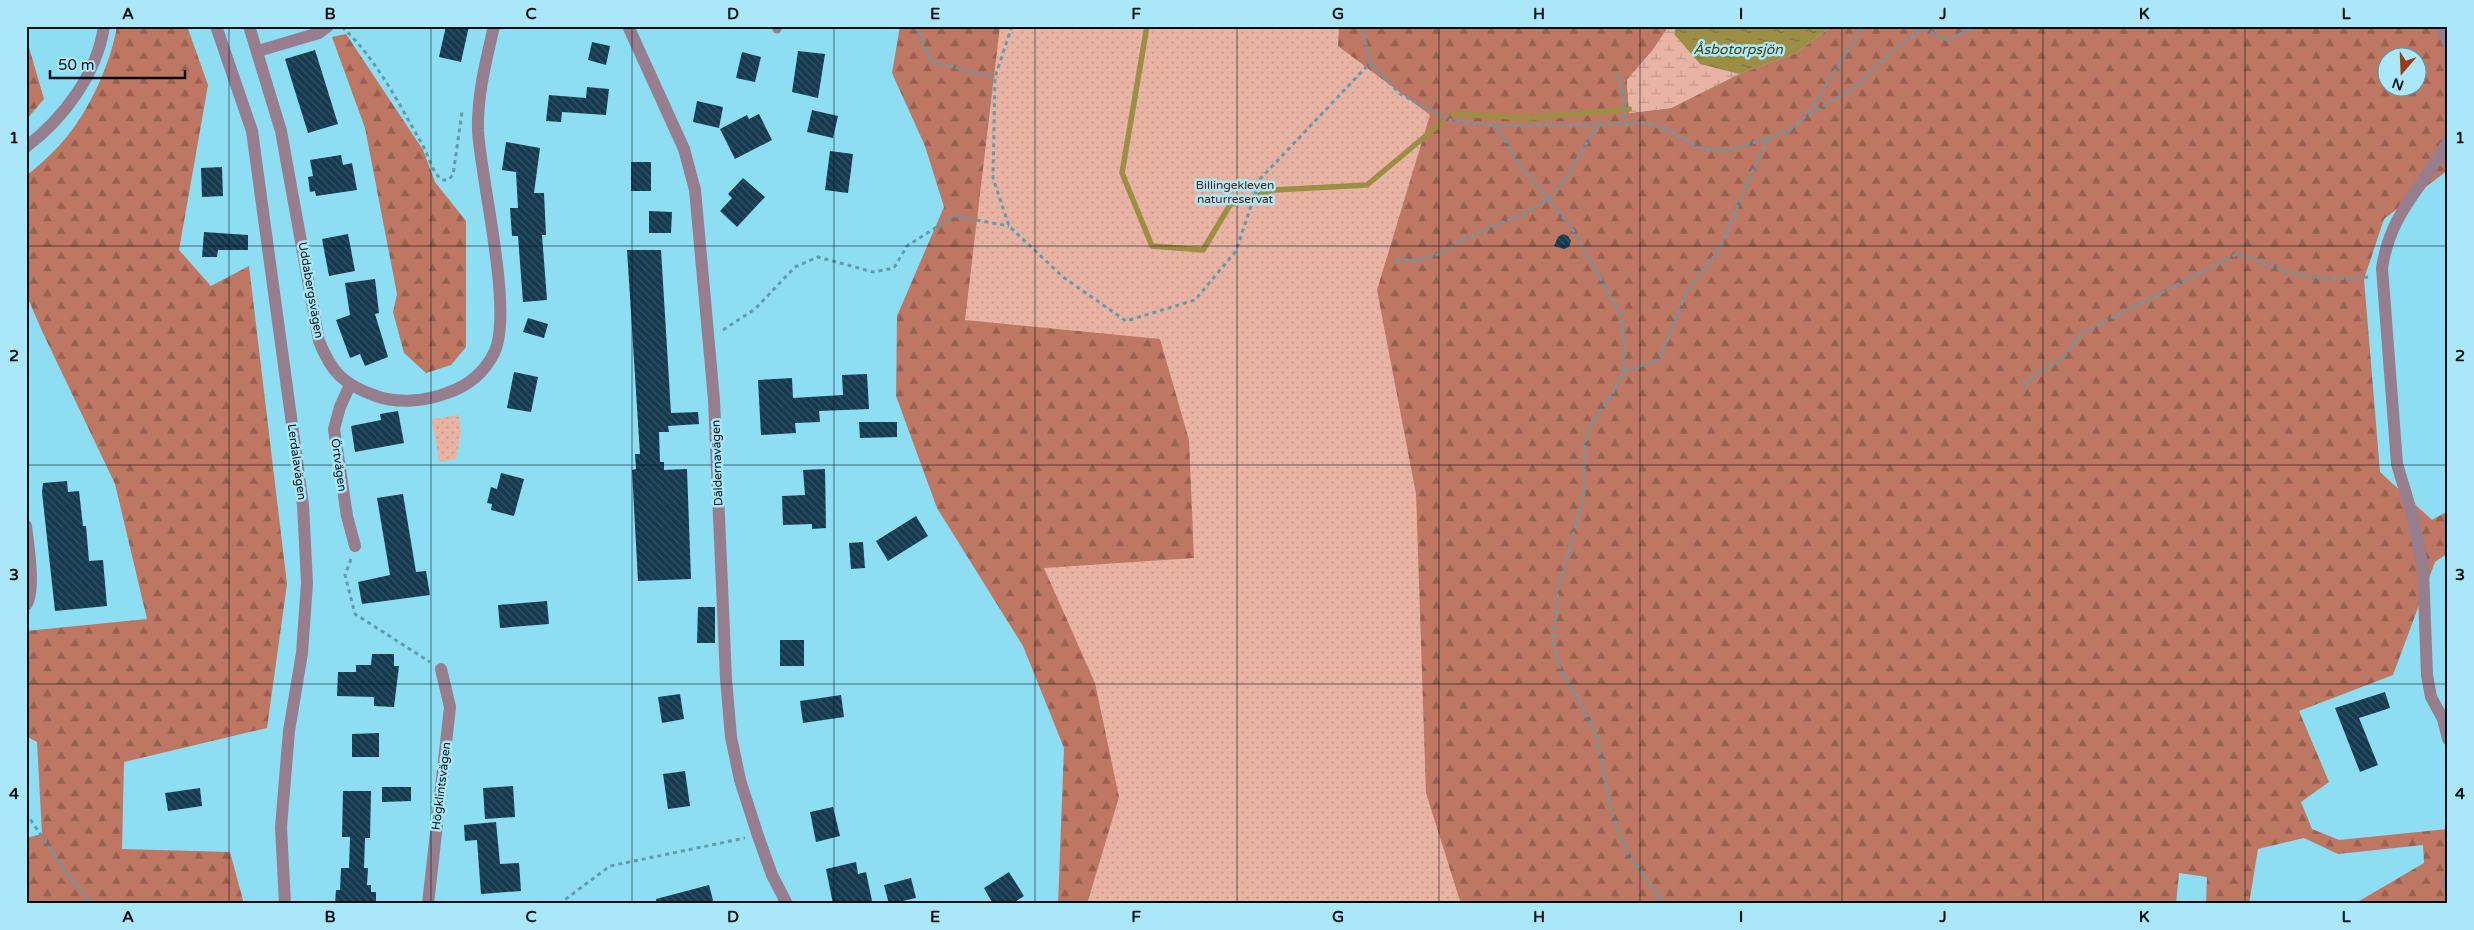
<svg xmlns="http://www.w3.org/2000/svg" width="2474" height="930" font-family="'Varela Round',sans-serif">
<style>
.forest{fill:url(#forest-firs);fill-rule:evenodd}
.wetland{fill:url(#wetland-marsh)}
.park{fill:url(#park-dots)}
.water{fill:url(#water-ripples)}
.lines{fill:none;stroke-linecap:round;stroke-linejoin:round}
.stream{stroke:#9d8e45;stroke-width:5.5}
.building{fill:url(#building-back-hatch)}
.path{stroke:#609cac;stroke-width:3;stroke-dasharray:4 4;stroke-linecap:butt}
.lane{stroke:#967e8f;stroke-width:9}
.street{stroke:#967e8f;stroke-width:12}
.grid{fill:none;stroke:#001016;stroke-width:1;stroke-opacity:0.55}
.labels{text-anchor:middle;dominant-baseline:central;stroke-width:5;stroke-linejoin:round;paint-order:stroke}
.park-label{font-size:12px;fill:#5f1e07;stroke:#a9e7f9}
.street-label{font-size:12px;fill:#001016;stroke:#a9e7f9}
.water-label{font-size:14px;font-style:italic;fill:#4d4205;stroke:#a9e7f9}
.neatline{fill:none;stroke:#001016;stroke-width:2}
.grid-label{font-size:16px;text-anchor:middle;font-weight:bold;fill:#001016}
</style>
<defs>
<pattern id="forest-firs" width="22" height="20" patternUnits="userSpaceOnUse" patternTransform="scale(1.25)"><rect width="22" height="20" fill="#be7762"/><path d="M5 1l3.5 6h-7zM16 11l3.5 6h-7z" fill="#986050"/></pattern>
<pattern id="wetland-marsh" width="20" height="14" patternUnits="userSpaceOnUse" patternTransform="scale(1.25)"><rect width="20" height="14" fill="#e8b3a3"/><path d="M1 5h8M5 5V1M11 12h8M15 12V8" fill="none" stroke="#c5998c"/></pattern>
<pattern id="park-dots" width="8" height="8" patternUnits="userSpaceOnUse" patternTransform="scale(1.25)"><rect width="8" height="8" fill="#e8b3a3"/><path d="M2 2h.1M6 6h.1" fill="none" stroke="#c5998c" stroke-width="1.8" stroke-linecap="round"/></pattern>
<pattern id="water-ripples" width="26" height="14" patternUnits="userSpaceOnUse" patternTransform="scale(1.25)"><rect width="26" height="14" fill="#9d8e45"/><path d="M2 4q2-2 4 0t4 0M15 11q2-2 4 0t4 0" fill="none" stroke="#7e7339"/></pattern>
<pattern id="building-back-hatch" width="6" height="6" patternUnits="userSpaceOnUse" patternTransform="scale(1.25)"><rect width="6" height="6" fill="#153a50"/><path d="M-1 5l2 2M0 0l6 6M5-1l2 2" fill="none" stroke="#345365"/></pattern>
</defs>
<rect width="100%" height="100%" fill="#8dddf3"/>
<path class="forest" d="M 117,26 L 187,26 L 208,85 L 179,250 L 211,286 L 249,266 L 287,584 L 267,728 L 124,762 L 122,849 L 230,852 L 244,904 L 26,904 L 26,838 L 42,834 L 37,742 L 26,736 L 26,631 L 147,619 L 115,484 L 42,331 L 26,294 L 26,176 C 36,168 46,159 55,150 C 85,120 110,68 117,26 Z
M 900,26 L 1669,26 L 1652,51 L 1627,80 L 1629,113 L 1671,108 L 1739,74 L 1796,53 L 1832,26 L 2448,26 L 2448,170 L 2384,219 L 2364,279 L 2380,472 L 2432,520 L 2448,511 L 2448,553 L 2435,562 L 2393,675 L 2299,711 L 2329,782 L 2301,802 L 2312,829 L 2339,840 L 2448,829 L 2448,904 L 2354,904 L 2424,863 L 2423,845 L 2338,854 L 2304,838 L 2258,849 L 2249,904 L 2206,904 L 2207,877 L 2179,873 L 2176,904 L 1058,904 L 1064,748 L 1023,646 L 937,508 L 896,396 L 897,316 L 944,207 L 925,146 L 892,73 ZM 2386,58 L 2416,58 L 2416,88 L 2386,88 Z
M 346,34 L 423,150 L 435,182 L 466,221 L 466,347 L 451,365 L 426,373 L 404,353 L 393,312 L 397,294 L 365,128 L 332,37 Z
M 26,37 L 44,99 L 26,120 Z"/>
<path class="wetland" d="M 1669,26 L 1676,26 L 1674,34 L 1700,64 L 1739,74 L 1671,108 L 1629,113 L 1627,80 L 1652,51 Z"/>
<path class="park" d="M 1000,26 L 1339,26 L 1338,46 L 1430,115 L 1377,290 L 1416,494 L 1426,793 L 1461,904 L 1087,904 L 1119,797 L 1095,683 L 1044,568 L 1194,558 L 1189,440 L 1160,339 L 965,320 Z
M 459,415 L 461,432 L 456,459 L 439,462 L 432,419 Z"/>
<path class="water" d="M 1676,26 L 1832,26 L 1796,53 L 1739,74 L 1700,64 L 1674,34 Z"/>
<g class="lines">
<path class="stream" d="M 1147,26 L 1122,173 L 1152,246 L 1203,250 L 1230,205 L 1274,190 L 1367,185 L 1441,123
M 1453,114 L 1530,118 L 1629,109"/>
</g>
<path class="building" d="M 446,26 L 469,26 L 461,62 L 439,57 Z
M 592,42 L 610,46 L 606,65 L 588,60 Z
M 315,50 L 338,124 L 308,133 L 285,59 Z
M 798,51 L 825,54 L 818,98 L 792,92 Z
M 742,52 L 761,57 L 755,82 L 736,78 Z
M 587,87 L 609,89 L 606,115 L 562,112 L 561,122 L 546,121 L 549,95 L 586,98 Z
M 697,101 L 723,107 L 719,128 L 693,122 Z
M 812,110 L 838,116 L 833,138 L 807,132 Z
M 759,114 L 772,140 L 735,159 L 720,129 L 747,115 L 749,119 Z
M 506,142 L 540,148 L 534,193 L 544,193 L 546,235 L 542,235 L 547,300 L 523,302 L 518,236 L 512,236 L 510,208 L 518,208 L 516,172 L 502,170 Z
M 830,151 L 853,154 L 848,193 L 825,190 Z
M 341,155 L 343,165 L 352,163 L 357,190 L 316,196 L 315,191 L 310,192 L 308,177 L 313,176 L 310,160 Z
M 631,162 L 651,162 L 651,191 L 631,191 Z
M 222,167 L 223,196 L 202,197 L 201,168 Z
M 743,178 L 765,197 L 737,227 L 720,211 L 732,198 L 728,194 Z
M 649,211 L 672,212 L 671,233 L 649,233 Z
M 204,232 L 248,235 L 248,250 L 218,250 L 217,257 L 202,257 Z
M 348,234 L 355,271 L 329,276 L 322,239 Z
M 1563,234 L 1568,236 L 1571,241 L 1569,247 L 1564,249 L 1554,246 L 1558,237 Z
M 627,250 L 661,250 L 671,413 L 698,412 L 699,424 L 668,426 L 669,432 L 659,432 L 660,462 L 664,462 L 664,470 L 687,469 L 691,579 L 638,581 L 632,470 L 636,469 L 635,454 L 640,454 Z
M 375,279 L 379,313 L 375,314 L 388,357 L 365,366 L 360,354 L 350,358 L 336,320 L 350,315 L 345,283 Z
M 528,318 L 548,324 L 544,338 L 523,332 Z
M 514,372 L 538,377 L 531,412 L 507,408 Z
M 867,374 L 869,409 L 819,411 L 820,422 L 795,423 L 796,433 L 761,435 L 758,380 L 792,378 L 793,398 L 843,395 L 842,375 Z
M 398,411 L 404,443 L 355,452 L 351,426 L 381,420 L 380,414 Z
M 859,422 L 897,422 L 897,437 L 860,438 Z
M 825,469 L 826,528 L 812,529 L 812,524 L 783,525 L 782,496 L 805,495 L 803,470 Z
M 501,473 L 524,479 L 514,516 L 491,510 L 492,504 L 487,503 L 491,487 L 497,489 Z
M 67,481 L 68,492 L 79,491 L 83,526 L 86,526 L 89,561 L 103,560 L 107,606 L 55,611 L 42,492 L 43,483 Z
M 403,494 L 416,572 L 426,571 L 430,595 L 362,604 L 358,582 L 390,575 L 377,498 Z
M 916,516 L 928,536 L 888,561 L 876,541 Z
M 863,542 L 865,568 L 851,569 L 849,543 Z
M 547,601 L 549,624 L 500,628 L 498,605 Z
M 698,607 L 715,607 L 715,643 L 697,643 Z
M 780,640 L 804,640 L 804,666 L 780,666 Z
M 372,654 L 394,654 L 394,666 L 399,666 L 394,707 L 374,706 L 374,697 L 337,696 L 338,672 L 356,672 L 356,665 L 371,665 Z
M 2385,692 L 2390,708 L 2359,718 L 2378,765 L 2360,772 L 2335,708 Z
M 680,694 L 684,719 L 662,723 L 658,697 Z
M 841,695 L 844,717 L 803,723 L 800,701 Z
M 379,733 L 379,757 L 352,757 L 352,734 Z
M 685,771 L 690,806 L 668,809 L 663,774 Z
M 513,786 L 515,817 L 485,819 L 483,788 Z
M 382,787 L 411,787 L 411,801 L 382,802 Z
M 200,788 L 202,806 L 168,811 L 165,793 Z
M 343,791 L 371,791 L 370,838 L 365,838 L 364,868 L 368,868 L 367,885 L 371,885 L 371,892 L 376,892 L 376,904 L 335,904 L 336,890 L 340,890 L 341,868 L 349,868 L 350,837 L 342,837 Z
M 833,807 L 840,836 L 816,842 L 810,812 Z
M 496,822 L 500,864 L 519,863 L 521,891 L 481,894 L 477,840 L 465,841 L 464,825 Z
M 856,862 L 858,874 L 866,872 L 872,901 L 858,904 L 833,904 L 826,869 Z
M 1009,872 L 1024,896 L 1012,904 L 993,904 L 984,888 Z
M 911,878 L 916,898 L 889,904 L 884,885 Z
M 709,885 L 714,904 L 657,904 L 656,899 Z"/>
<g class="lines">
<path class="path" d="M 915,26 L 932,62 L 995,77
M 1012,26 L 995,77 L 993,178 L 1009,226 L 1063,277 L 1126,321 L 1195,300 L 1236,251 L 1260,179 L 1370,63
M 1362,26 L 1370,63 L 1400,94 L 1449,120 L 1496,126 L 1646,123 L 1663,128 L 1703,149 L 1728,151 L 1788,131 L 1808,114 L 1863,26
M 342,27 C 376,58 399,104 422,144 C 429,156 431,171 442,180 L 448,180 L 453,175 L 462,112
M 1618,75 L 1624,98 L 1624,123
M 1809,114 L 1854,88 L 1894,49 L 1924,28 L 1944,40 L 1981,26
M 1496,126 L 1522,168 L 1571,227 L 1620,313 L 1624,337 L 1624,371 L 1610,398 L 1593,420 L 1585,443 L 1584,493 L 1558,591 L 1553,640 L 1560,670 L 1581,704 L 1596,734 L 1611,812 L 1628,854 L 1664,904
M 1396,260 L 1416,260 L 1440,254 L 1462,240 L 1527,212 L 1549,199 L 1567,177 L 1598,123
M 723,330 L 755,309 L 795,267 L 818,257 L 873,272 L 894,268 L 907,246 L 954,216 L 1009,226
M 1624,371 L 1659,360 L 1688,288 L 1720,249 L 1746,185 L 1769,137
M 2024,385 L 2037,373 L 2061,360 L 2082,333 L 2237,254 C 2257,259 2276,270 2296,274 C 2321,280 2344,279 2369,277
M 351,559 L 345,575 L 355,614 L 430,662
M 26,813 L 68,875 L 92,904
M 559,904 L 610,866 L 745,838"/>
<path class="lane" d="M 777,26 L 777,29"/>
<path class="street" d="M 216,26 L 252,131 L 303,505 L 307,583 L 302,653 L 289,731 L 281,827 L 285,904
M 249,26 L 281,131 L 319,341 C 331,372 344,385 376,396 C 398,404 426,401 447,393 C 468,386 484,373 494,353 C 514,313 481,181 478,131 C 477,95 486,61 494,26
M 628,26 L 684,149 L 695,190 L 714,400 L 726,679 L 731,737 L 740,780 L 758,836 L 772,875 L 787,904
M 2441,26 L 2448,43
M 258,51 L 319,33 L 328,26
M 2448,141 C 2423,189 2391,210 2382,268 L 2397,464 L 2412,514 L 2423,568 L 2427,675 L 2431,697 L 2443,719 L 2448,739
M 26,147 C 64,118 97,74 104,26
M 350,385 L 340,407 L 334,429 L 347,516 L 355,546
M 26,526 C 28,543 36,592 26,605
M 2448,881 L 2448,884
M 428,904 L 450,707 L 441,669"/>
</g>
<path class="grid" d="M 229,26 L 229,904M 431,26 L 431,904M 632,26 L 632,904M 834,26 L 834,904M 1035,26 L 1035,904M 1237,26 L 1237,904M 1439,26 L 1439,904M 1640,26 L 1640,904M 1842,26 L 1842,904M 2043,26 L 2043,904M 2245,26 L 2245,904M 26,246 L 2448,246M 26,465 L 2448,465M 26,684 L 2448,684"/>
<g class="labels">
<g class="park-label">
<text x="1235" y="185">Billingekleven<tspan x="1235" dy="14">naturreservat</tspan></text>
</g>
<g class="street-label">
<text transform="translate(311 290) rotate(80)">Uddabergsvägen</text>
<text transform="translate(297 462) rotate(82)">Lerdalavägen</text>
<text transform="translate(717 463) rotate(-92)">Däldernavägen</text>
<text transform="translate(339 465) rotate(82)">Örtvägen</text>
<text transform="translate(441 786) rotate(-83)">Högklintsvägen</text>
</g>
<g class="water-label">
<text x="1738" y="49">Åsbotorpsjön</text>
</g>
</g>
<rect width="2474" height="930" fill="none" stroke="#a9e7f9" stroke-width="55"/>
<g transform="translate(2402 72) rotate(199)"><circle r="24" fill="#a9e7f9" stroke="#65919e"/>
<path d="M0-4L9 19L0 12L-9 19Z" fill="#a03916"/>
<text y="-8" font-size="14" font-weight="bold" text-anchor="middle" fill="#001016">N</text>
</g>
<path d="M50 70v8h135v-8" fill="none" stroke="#001016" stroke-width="2.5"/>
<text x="58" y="70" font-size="15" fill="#001016" stroke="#a9e7f9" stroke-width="4" paint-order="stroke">50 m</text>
<rect x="28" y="28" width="2418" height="874" class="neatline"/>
<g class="grid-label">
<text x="128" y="19">A</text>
<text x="330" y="19">B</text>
<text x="531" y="19">C</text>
<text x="733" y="19">D</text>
<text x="935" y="19">E</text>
<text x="1136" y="19">F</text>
<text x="1338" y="19">G</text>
<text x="1539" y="19">H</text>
<text x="1741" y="19">I</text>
<text x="1943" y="19">J</text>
<text x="2144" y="19">K</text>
<text x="2346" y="19">L</text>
<text x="14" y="143">1</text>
<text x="2460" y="143">1</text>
<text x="14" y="361">2</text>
<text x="2460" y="361">2</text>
<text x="14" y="580">3</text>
<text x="2460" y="580">3</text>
<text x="14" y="799">4</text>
<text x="2460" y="799">4</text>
<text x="128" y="922">A</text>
<text x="330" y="922">B</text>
<text x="531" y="922">C</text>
<text x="733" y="922">D</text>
<text x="935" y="922">E</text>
<text x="1136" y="922">F</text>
<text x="1338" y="922">G</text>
<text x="1539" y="922">H</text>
<text x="1741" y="922">I</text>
<text x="1943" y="922">J</text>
<text x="2144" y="922">K</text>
<text x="2346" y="922">L</text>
</g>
</svg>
